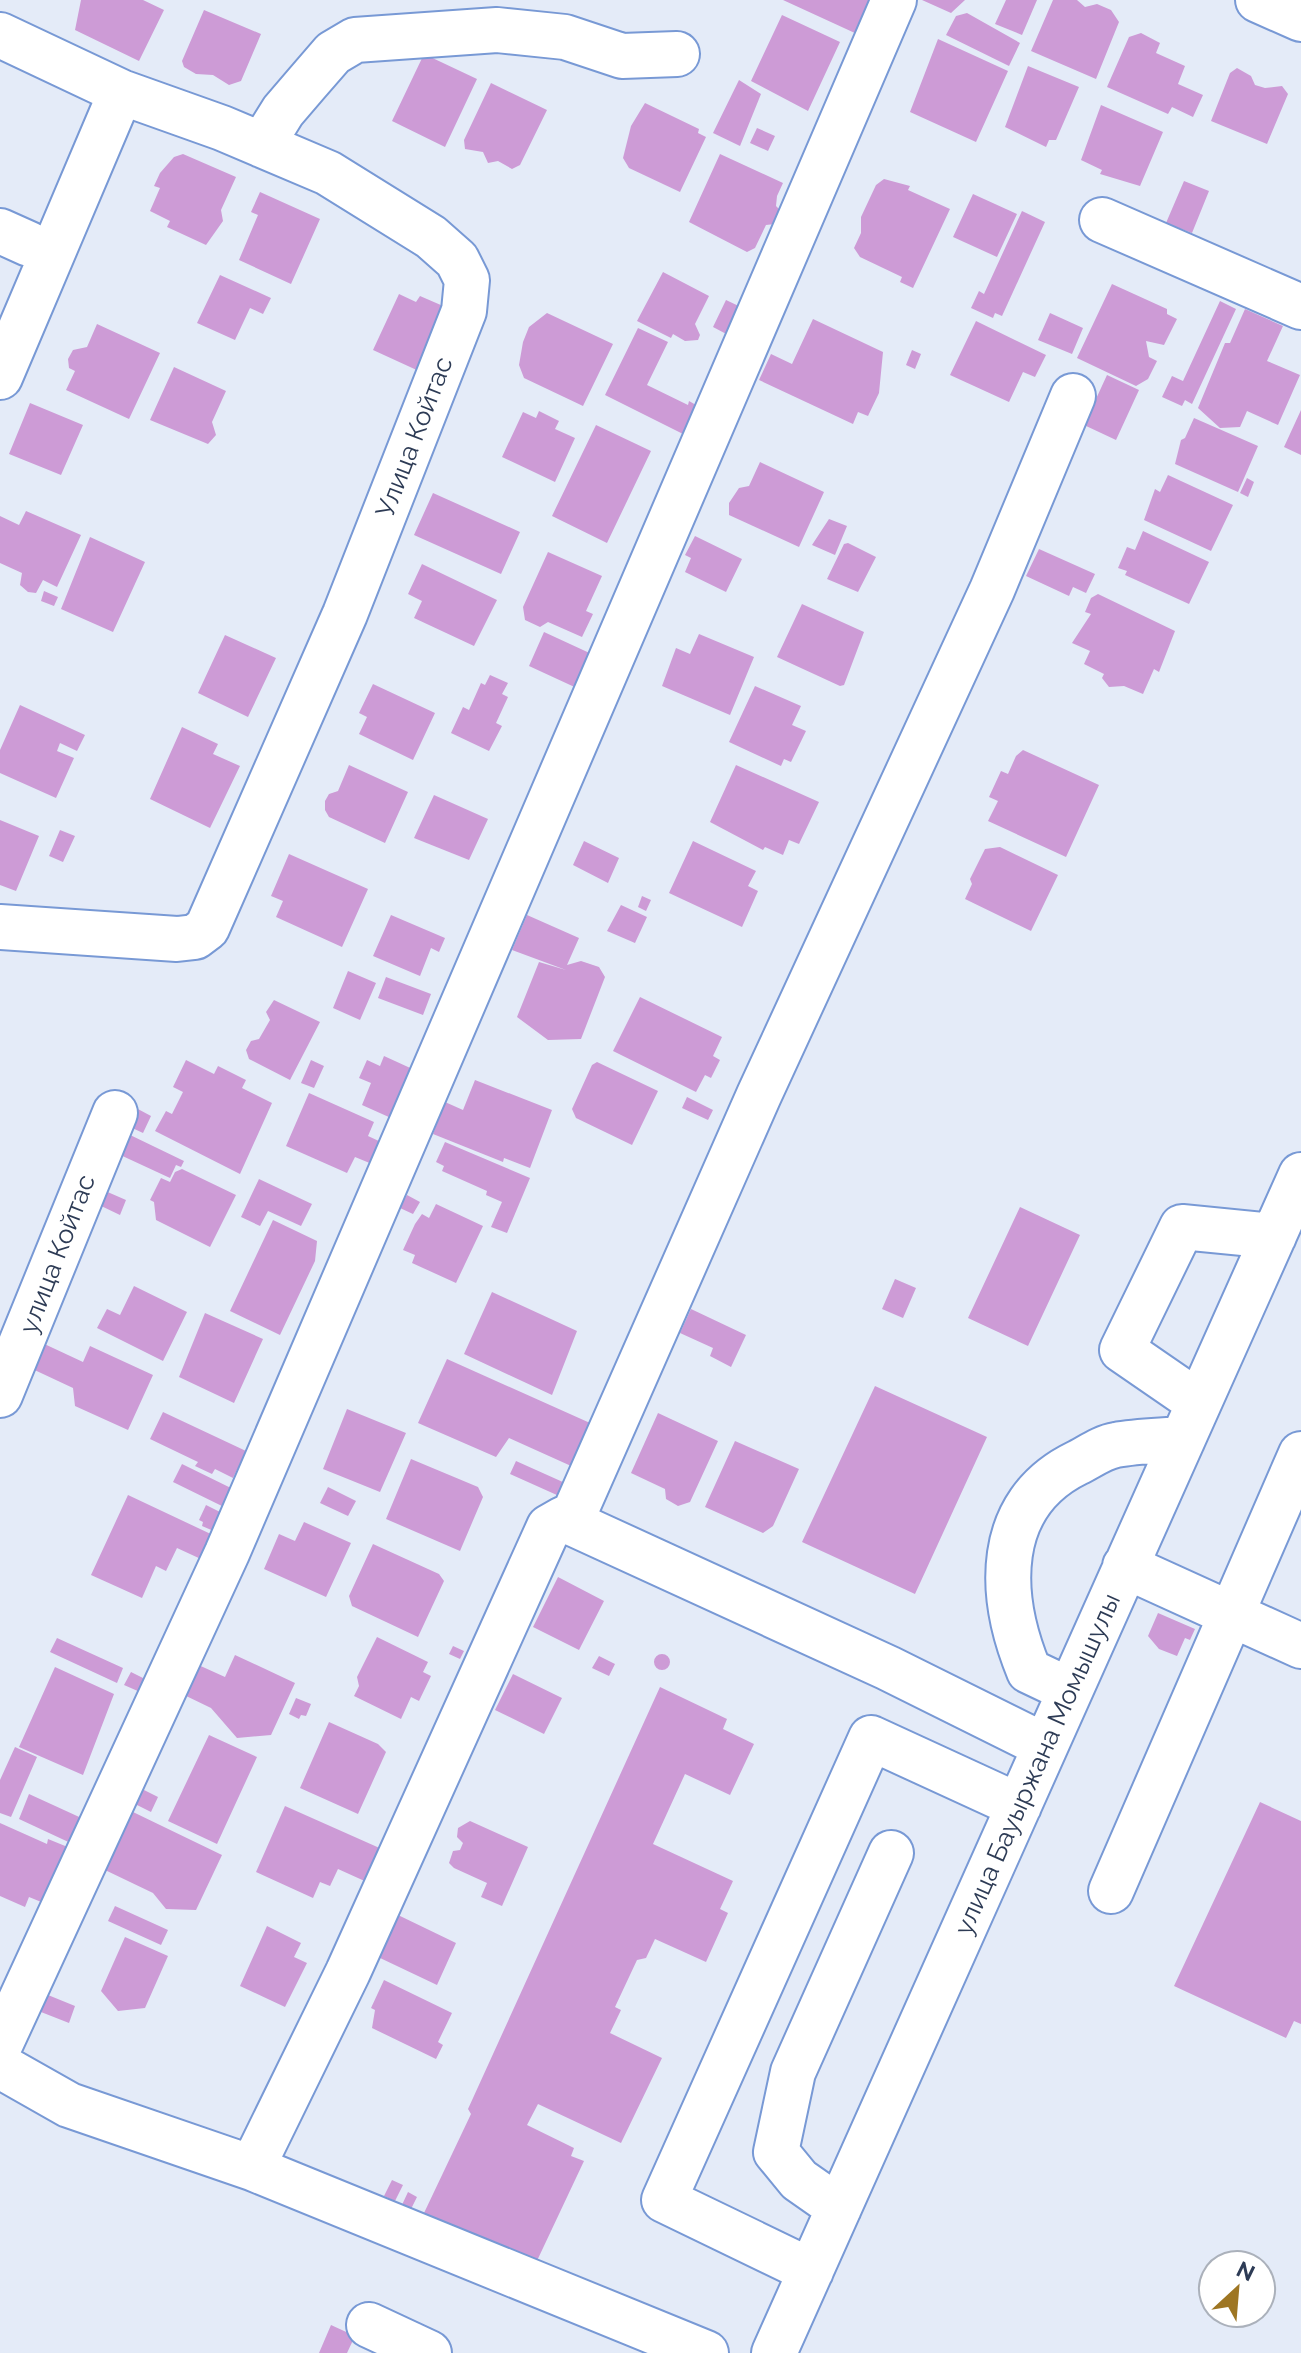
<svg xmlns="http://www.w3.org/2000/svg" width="1301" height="2353" font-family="Raleway,sans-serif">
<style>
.building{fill:#cd9bd6}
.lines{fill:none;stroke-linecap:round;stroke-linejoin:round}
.minor-casing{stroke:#7899d5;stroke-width:48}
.minor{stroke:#fff;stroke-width:44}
.labels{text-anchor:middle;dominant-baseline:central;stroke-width:6;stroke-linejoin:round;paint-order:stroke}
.street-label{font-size:26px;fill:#2d3b55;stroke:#fff}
</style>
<rect width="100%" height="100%" fill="#e4ebf8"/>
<path class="building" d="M 81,0 L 143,0 L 164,10 L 139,61 L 75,30 Z
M 783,0 L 873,0 L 857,34 Z
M 922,0 L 965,0 L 951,13 Z
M 1006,0 L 1037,0 L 1022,35 L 995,24 Z
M 1053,0 L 1077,0 L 1085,7 L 1097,4 L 1111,10 L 1119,22 L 1096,79 L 1031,51 Z
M 204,10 L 261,34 L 241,81 L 229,85 L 213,75 L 196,74 L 184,67 L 182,61 Z
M 967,13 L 1020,43 L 1009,66 L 946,35 L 956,16 Z
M 782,15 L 840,42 L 808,111 L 751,81 Z
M 1141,33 L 1160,43 L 1156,53 L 1185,66 L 1178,84 L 1203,95 L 1193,117 L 1172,107 L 1168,114 L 1107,87 L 1129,37 Z
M 938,39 L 1008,71 L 976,142 L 910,112 Z
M 424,54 L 477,79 L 445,147 L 392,121 Z
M 1028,66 L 1079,87 L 1056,140 L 1049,140 L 1046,147 L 1005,127 Z
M 1237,68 L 1251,76 L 1255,85 L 1265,88 L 1282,86 L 1288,94 L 1267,144 L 1211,121 L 1230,73 Z
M 739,80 L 761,94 L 740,146 L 713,133 Z
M 491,83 L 547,110 L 520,165 L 512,169 L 498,161 L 488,163 L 483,152 L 465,149 L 464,140 Z
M 645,103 L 699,129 L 698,133 L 706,137 L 680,192 L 629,168 L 623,158 L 631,126 Z
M 1101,105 L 1163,132 L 1140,186 L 1100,174 L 1102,170 L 1081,160 Z
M 757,128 L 775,136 L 768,151 L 750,143 Z
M 183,154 L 236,177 L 221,210 L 223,221 L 206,245 L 167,227 L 170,221 L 150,211 L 160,188 L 154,186 L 160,173 L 174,157 Z
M 720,154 L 783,183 L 777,196 L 776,206 L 781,211 L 775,224 L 766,225 L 755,248 L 747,252 L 689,222 Z
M 884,179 L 910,186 L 908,190 L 950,209 L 913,288 L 900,282 L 902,277 L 860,257 L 854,248 L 861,233 L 861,217 L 876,185 Z
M 1184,181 L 1209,191 L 1192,233 L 1166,223 Z
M 260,192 L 320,219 L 291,284 L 239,260 L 258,215 L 251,212 Z
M 973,194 L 1017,214 L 997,257 L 953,237 Z
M 1022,211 L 1045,222 L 1002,316 L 995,313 L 993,318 L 971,308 L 979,291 L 984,294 Z
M 663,272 L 709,296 L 695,324 L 700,335 L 698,340 L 685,341 L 673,334 L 671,338 L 637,321 Z
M 220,275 L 271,298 L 263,314 L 250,308 L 235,340 L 197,323 Z
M 1112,284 L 1167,309 L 1167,314 L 1177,319 L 1164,345 L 1146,341 L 1149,357 L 1157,361 L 1148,379 L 1136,386 L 1077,358 Z
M 399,294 L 416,302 L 420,296 L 450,309 L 421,372 L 373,350 Z
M 726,300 L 745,309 L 732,337 L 713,327 Z
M 1220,301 L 1236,309 L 1192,404 L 1185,400 L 1182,406 L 1162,397 L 1172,376 L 1183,381 Z
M 1245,309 L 1283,326 L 1267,361 L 1300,375 L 1278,425 L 1247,411 L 1240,427 L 1220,428 L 1198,408 L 1225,343 L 1230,343 Z
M 547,313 L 613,344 L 583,406 L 524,378 L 519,365 L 523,342 L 529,327 Z
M 1050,313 L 1083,328 L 1072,354 L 1038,340 Z
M 813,319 L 883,352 L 879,393 L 868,416 L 858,412 L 853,424 L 759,380 L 771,354 L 792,364 Z
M 976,321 L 1046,355 L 1035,377 L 1023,372 L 1009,402 L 950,375 Z
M 97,324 L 160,353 L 129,419 L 66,390 L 75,371 L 69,368 L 68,359 L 73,350 L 87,347 Z
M 638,328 L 668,342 L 647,385 L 688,405 L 689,401 L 696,405 L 691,416 L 698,419 L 689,437 L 605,395 Z
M 912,350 L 921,354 L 915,369 L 906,365 Z
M 174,367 L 226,391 L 212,422 L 216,435 L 208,444 L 150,420 Z
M 1107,375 L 1139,390 L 1116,440 L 1084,425 Z
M 30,403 L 83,425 L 61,475 L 9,454 Z
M 1301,410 L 1301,455 L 1284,447 Z
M 539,411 L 559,421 L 555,429 L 575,438 L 555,482 L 502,457 L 523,412 L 536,418 Z
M 1194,418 L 1258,446 L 1238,492 L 1175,464 L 1181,440 L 1185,438 Z
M 596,425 L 651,451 L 607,543 L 552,516 Z
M 760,462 L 824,492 L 799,547 L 729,515 L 729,503 L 739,488 L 749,486 Z
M 1168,475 L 1233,505 L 1211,551 L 1144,520 L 1155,489 L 1160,492 Z
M 1247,478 L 1254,482 L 1248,497 L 1240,493 Z
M 433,493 L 520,532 L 501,574 L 414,535 Z
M 26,511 L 81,535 L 57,587 L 43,580 L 36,593 L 28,592 L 20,585 L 22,573 L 0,563 L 0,516 L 19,525 Z
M 829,519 L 847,526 L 835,555 L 812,545 Z
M 1143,531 L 1209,562 L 1189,604 L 1125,575 L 1127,571 L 1118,568 L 1127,547 L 1135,550 Z
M 695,536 L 742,559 L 726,592 L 685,572 L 691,558 L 685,555 Z
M 90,537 L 145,562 L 113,632 L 61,609 Z
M 848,543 L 876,557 L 858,592 L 827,579 L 844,544 Z
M 1039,549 L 1095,574 L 1086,593 L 1073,587 L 1069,596 L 1026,576 Z
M 548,552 L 602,576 L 586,611 L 593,614 L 582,637 L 548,622 L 540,627 L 525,620 L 523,607 Z
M 422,564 L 497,600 L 474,646 L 414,618 L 422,601 L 408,594 Z
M 44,591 L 58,597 L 54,606 L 41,601 Z
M 1098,594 L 1175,631 L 1159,672 L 1154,669 L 1143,694 L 1124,686 L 1109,687 L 1102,678 L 1104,674 L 1084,664 L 1090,651 L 1072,643 L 1091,614 L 1085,612 L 1091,598 Z
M 802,604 L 864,632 L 844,685 L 840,686 L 777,657 Z
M 544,632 L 596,656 L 581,690 L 529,666 Z
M 699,634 L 754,657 L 730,715 L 662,686 L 676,648 L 690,654 Z
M 225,635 L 276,658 L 248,717 L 198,693 Z
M 490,675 L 508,683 L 502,694 L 508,697 L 496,723 L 502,726 L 489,751 L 451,733 L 463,707 L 469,710 L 481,683 L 485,685 Z
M 373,684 L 435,713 L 413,760 L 359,734 L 367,717 L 359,713 Z
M 755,686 L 801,706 L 792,725 L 806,731 L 791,762 L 784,759 L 781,766 L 729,742 Z
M 20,705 L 85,735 L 77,751 L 60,743 L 57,751 L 74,758 L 56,798 L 0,773 L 0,750 Z
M 182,727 L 218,744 L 213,754 L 240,766 L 210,828 L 150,799 Z
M 1023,750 L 1099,785 L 1066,857 L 988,821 L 998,801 L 989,797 L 1001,771 L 1008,774 L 1016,756 Z
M 349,765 L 408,792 L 385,843 L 329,817 L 325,810 L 325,801 L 329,794 L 338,791 Z
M 736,765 L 819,802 L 799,844 L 789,840 L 783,855 L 765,847 L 763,850 L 710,822 Z
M 434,795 L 488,819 L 469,860 L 414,838 Z
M 0,820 L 39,836 L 16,891 L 0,885 Z
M 60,830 L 75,836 L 63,862 L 49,856 Z
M 584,841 L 619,858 L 608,883 L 573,865 Z
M 693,841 L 756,871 L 748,886 L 758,891 L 742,927 L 669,893 Z
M 1000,847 L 1058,875 L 1031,931 L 965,899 L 972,884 L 970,879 L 985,849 Z
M 289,854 L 368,889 L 342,947 L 276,917 L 283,901 L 271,896 Z
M 642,896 L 651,900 L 646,911 L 638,907 Z
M 621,905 L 647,917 L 635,943 L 607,931 Z
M 391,915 L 445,938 L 439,952 L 431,948 L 420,976 L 373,956 Z
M 527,915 L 579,938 L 567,965 L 581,961 L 599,967 L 605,977 L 581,1039 L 548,1040 L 517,1017 L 539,962 L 566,970 L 512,950 Z
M 348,971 L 376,983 L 360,1020 L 333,1008 Z
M 386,977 L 431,994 L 423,1015 L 378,998 Z
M 640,997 L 722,1037 L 713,1056 L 720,1060 L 711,1078 L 705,1075 L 696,1092 L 613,1051 Z
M 274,1000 L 320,1022 L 290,1080 L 249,1059 L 246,1050 L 251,1041 L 259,1039 L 270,1020 L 266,1012 Z
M 384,1056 L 419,1072 L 391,1118 L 362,1105 L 371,1083 L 359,1078 L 367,1060 L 380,1066 Z
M 186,1060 L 214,1074 L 218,1066 L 246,1080 L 242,1088 L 272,1103 L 240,1174 L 155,1131 L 166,1111 L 172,1114 L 183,1092 L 173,1087 Z
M 311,1060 L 324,1066 L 314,1088 L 301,1083 Z
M 597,1062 L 658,1091 L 632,1145 L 576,1118 L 572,1109 L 592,1065 Z
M 475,1080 L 552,1110 L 530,1168 L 504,1158 L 503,1162 L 433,1134 L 445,1102 L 463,1110 Z
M 309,1093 L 374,1122 L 368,1136 L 381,1142 L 372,1164 L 355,1157 L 347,1173 L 286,1146 Z
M 687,1097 L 713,1110 L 708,1120 L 682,1108 Z
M 136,1108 L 151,1116 L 143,1133 L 128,1126 Z
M 126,1133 L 184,1161 L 181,1167 L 176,1165 L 170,1178 L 116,1153 Z
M 445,1142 L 530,1178 L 507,1233 L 491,1227 L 502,1202 L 486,1195 L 487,1191 L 442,1171 L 444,1166 L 436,1162 Z
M 182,1169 L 236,1195 L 210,1247 L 156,1220 L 154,1202 L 150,1200 L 161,1178 L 170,1182 L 175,1172 Z
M 259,1179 L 312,1204 L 301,1226 L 268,1211 L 260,1226 L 241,1217 Z
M 103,1190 L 126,1200 L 120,1215 L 97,1204 Z
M 407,1195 L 420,1202 L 413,1214 L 400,1208 Z
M 436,1204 L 483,1226 L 456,1283 L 412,1263 L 415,1255 L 403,1250 L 415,1224 L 422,1214 L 429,1218 Z
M 1020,1207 L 1080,1235 L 1028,1346 L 968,1318 Z
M 273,1220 L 317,1241 L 315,1261 L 280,1335 L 230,1311 Z
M 895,1279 L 916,1288 L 903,1318 L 882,1309 Z
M 134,1286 L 187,1312 L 163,1361 L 97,1328 L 107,1309 L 120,1315 Z
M 492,1292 L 577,1331 L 552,1395 L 464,1354 Z
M 691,1309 L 746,1335 L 731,1367 L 710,1356 L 713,1348 L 680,1333 Z
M 205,1313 L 263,1339 L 234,1403 L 179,1377 Z
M 38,1341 L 83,1362 L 90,1346 L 153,1375 L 128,1430 L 75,1406 L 73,1388 L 26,1366 Z
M 447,1359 L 599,1427 L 580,1470 L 509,1438 L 496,1457 L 418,1423 Z
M 875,1386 L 987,1437 L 915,1594 L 802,1542 Z
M 347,1409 L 406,1433 L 380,1492 L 323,1469 Z
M 163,1412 L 246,1451 L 233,1478 L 215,1469 L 212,1474 L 195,1466 L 198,1462 L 150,1439 Z
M 658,1413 L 718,1441 L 690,1502 L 678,1506 L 666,1499 L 665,1489 L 631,1473 Z
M 735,1441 L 799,1469 L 773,1526 L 763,1533 L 705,1507 Z
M 411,1459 L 478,1487 L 483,1497 L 460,1551 L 386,1519 Z
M 516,1461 L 574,1487 L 568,1500 L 510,1474 Z
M 182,1464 L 235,1490 L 226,1508 L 173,1482 Z
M 328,1487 L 356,1501 L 348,1516 L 320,1503 Z
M 128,1495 L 215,1536 L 203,1560 L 177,1548 L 166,1571 L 156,1566 L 142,1598 L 91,1575 Z
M 206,1505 L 224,1514 L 216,1532 L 202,1526 L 203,1522 L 199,1520 Z
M 304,1522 L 351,1543 L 326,1597 L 264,1569 L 279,1534 L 295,1541 Z
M 373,1544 L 439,1574 L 444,1581 L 418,1637 L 352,1606 L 349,1596 Z
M 558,1577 L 604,1601 L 579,1650 L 533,1627 Z
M 1158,1613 L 1195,1629 L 1190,1640 L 1185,1638 L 1177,1656 L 1159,1649 L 1148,1636 Z
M 377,1637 L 428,1662 L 423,1672 L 431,1676 L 419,1701 L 411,1697 L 401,1719 L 354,1696 L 359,1686 L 357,1677 Z
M 57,1638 L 123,1668 L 117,1683 L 50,1652 Z
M 453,1646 L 464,1651 L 460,1659 L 449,1654 Z
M654 1662a8 8 0 1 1 16 0a8 8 0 1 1-16 0Z
M 235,1655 L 295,1683 L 271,1735 L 237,1738 L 211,1708 L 180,1693 L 194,1663 L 225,1677 Z
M 599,1656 L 615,1664 L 609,1676 L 592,1668 Z
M 55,1667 L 114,1694 L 83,1775 L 19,1747 Z
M 131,1672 L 145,1679 L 140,1692 L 124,1685 Z
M 513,1674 L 562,1698 L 544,1734 L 495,1710 Z
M 660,1687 L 727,1719 L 723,1729 L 754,1744 L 730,1795 L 685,1774 L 653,1844 L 733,1881 L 720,1909 L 728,1913 L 706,1962 L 655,1939 L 646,1958 L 637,1960 L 615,2007 L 621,2010 L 610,2033 L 662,2058 L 621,2143 L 538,2104 L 527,2125 L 574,2148 L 571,2156 L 584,2161 L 535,2265 L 424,2213 L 471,2114 L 468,2109 Z
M 296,1698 L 311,1704 L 306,1716 L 301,1715 L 299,1719 L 289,1714 Z
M 329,1722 L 378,1744 L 386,1752 L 358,1814 L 300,1788 Z
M 209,1735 L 257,1757 L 217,1844 L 168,1821 Z
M 15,1747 L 37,1757 L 11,1817 L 0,1813 L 0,1780 Z
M 140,1788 L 158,1797 L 151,1812 L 133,1803 Z
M 29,1794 L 88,1821 L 77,1846 L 19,1819 Z
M 1260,1802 L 1301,1821 L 1301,2024 L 1294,2021 L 1286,2038 L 1174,1986 Z
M 285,1806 L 384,1850 L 369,1883 L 338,1869 L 330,1886 L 320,1882 L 313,1898 L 256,1872 Z
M 133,1812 L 222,1855 L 196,1910 L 166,1909 L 153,1893 L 105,1870 Z
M 470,1821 L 528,1847 L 502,1906 L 481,1897 L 487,1883 L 454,1868 L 449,1863 L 453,1851 L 460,1850 L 463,1843 L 457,1837 L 458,1828 Z
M 0,1823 L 47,1844 L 48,1839 L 75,1850 L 51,1906 L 29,1897 L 25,1907 L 0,1896 Z
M 115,1906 L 168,1930 L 161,1945 L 108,1921 Z
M 398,1915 L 456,1943 L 437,1985 L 378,1957 Z
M 267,1926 L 301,1943 L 294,1957 L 307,1963 L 285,2007 L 240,1986 Z
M 125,1937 L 168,1956 L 145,2008 L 118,2011 L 101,1991 Z
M 384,1980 L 452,2013 L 438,2042 L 443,2045 L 436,2059 L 372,2028 L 375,2010 L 371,2008 Z
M 48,1995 L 75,2006 L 69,2023 L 41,2012 Z
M 392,2180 L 403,2185 L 395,2201 L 384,2196 Z
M 408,2192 L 417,2197 L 410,2211 L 401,2207 Z
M 331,2325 L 355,2336 L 347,2353 L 319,2353 Z"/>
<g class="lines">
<g class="minor-casing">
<path id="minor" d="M 1258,0 L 1301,19
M 0,35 L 121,92 L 222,128 L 328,173 L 431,237 L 457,260 L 467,280 L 464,311 L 345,614 L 207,928 L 195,937 L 177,939 L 0,927
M 262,145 L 283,111 L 307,83 L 333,53 L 355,40 L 497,30 L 565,37 L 622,56 L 677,54
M 1102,220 L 1301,307
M 0,231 L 29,244
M 0,377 L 121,92
M 0,1395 L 115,1113
M 1199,1403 L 1122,1350 L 1182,1227 L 1274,1236
M 571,1521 L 759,1095 L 992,590 L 1073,396
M 1125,1566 L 1301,1646
M 1069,1690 L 1029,1671 C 998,1596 993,1504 1077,1463 C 1089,1457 1103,1447 1116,1445 C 1137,1441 1161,1441 1183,1439
M 1111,1891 L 1301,1454
M 0,2045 L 227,1553 L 894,0
M 0,2066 L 69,2105 L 252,2168 L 348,1972 L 549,1527 L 563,1519 L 888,1668 L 1045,1746
M 252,2168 L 706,2353
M 839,2208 L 799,2180 L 776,2152 L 793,2072 L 891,1853
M 811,2271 L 664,2200 L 871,1738 L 1019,1806
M 369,2325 L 429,2353
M 774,2353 L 1301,1175"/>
</g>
<use href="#minor" class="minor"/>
</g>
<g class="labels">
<g class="street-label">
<text transform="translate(414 437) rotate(-69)">Улица Койтас</text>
<text transform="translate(57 1254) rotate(-69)">улица Койтас</text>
<text transform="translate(1037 1764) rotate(-66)">улица Бауыржана Момышулы</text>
</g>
</g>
<g transform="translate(1237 2289) rotate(26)"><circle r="38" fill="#ffffff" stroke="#abb1bb" stroke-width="2"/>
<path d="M0-6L14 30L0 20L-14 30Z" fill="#9e7623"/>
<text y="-12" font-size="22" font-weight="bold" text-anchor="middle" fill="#2d3b55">N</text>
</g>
</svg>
